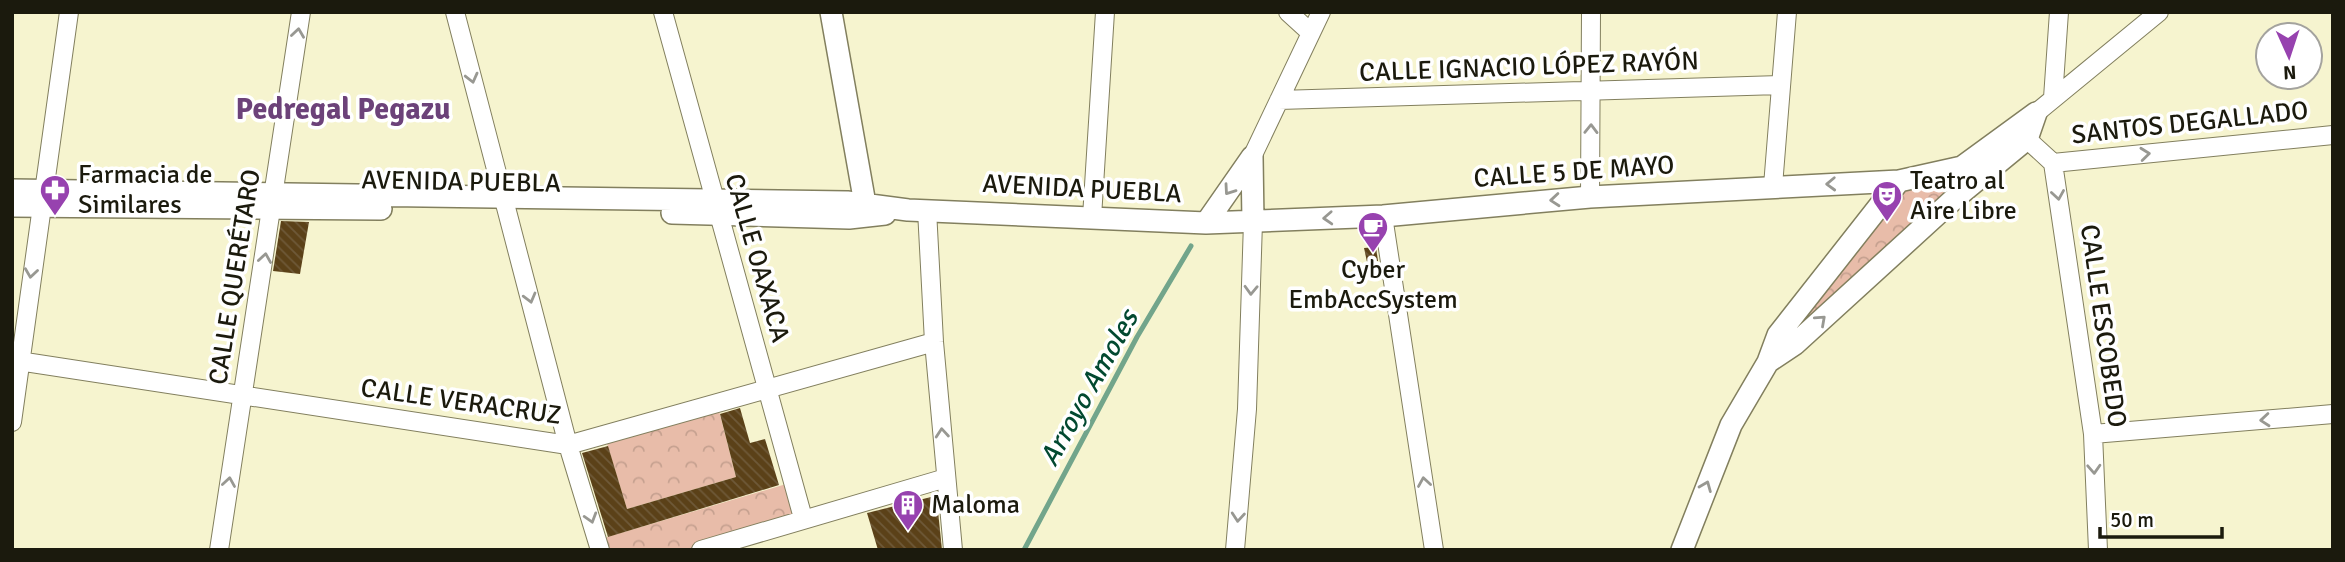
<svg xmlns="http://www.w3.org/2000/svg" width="2345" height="562" font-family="Signika,sans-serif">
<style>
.park{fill:url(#park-crowns)}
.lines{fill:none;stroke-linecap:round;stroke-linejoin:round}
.stream{stroke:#72a58b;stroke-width:5}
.building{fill:url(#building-back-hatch)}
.minor-casing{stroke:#827f5e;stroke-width:20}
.tertiary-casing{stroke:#827f5e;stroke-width:24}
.minor{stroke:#fff;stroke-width:18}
.tertiary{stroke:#fff;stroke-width:21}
.oneway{stroke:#989892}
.labels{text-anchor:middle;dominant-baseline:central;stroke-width:7;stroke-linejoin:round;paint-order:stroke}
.street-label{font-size:26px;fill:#1b1a0d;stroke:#fff}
.poi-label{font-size:26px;fill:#1b1a0d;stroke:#fff;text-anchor:start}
.water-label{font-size:28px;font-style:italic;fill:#024930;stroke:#fff}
.quarter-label{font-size:30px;font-weight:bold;fill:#6c4279;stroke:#fff}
</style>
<defs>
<pattern id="park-crowns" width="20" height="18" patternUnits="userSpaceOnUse" patternTransform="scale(1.75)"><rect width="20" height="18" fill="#e8bca9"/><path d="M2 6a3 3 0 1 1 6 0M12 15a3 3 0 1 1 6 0" fill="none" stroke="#c6a190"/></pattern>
<pattern id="building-back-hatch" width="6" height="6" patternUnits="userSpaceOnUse" patternTransform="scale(1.75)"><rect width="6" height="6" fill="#5b4118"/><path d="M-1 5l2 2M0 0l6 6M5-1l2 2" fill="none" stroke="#6e5938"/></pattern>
</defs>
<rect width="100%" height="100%" fill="#f6f4cf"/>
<path class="park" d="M 1927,178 L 1943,180 L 1948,187 L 1949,198 L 1784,338 L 1900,195 Z
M 717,403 L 736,477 L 627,509 L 604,434 Z
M 793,482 L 803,518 L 700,550 L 600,550 L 597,540 Z"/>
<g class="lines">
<path class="stream" d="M 1024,550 L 1137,337 L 1191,246"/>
</g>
<path class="building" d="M 281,221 L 309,222 L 300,274 L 273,271 Z
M 1376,247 L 1378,261 L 1367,262 L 1364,248 Z
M 740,408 L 750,443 L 765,439 L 779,485 L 608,537 L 582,453 L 608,446 L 627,509 L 736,477 L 720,414 Z
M 931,497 L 937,501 L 942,550 L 878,550 L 867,513 Z"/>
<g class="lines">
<g class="minor-casing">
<path id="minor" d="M 455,12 L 568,445 L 600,550
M 663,12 L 803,518
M 1288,12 L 1311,33
M 2053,98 L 2059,12
M 1279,100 L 1781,85
M 2036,113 L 2159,12
M 2018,131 L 2053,163 L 2093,434 L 2098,550
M 1252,157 L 1321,12
M 2053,163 L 2333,135
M 1773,186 L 1787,12
M 1590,197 L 1591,12
M 927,210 L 934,342 L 953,550
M 1383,216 L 1434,550
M 1092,217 L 1105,12
M 12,360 L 568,445 L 934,342
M 12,422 L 69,12
M 2093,434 L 2333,414
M 219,550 L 301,12
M 701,550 L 946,478
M 1235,550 L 1247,409 L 1253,222"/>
</g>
<g class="tertiary-casing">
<path id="tertiary" d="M 831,12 L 867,215
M 1252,157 L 1253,222
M 12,190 L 847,202 L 908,210 L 1206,223 L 1383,216 L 1590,197 L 1899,181 L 1962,167 L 2036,113
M 12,206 L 381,209
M 672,213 L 849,218 L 885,214
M 1206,223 L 1252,157
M 1768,362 L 1778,335 L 1899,181
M 1682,550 L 1731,425 L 1768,362 L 1795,344 L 1954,199 L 2027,139 L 2036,113"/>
</g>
<use href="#minor" class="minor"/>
<use href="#tertiary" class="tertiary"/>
</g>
<defs><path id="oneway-chevron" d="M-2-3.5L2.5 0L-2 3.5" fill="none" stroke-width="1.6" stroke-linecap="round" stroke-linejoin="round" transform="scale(1.75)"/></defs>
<g class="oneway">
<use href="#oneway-chevron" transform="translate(298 33) rotate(-82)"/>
<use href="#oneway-chevron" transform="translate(472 78) rotate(76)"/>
<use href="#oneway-chevron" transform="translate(1591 129) rotate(-89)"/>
<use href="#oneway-chevron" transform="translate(2145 154) rotate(-6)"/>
<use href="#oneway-chevron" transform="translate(1831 184) rotate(178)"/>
<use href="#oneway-chevron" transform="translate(1229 190) rotate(125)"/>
<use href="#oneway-chevron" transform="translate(2058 195) rotate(81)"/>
<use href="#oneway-chevron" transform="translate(1555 200) rotate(175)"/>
<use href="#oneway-chevron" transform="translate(1328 218) rotate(177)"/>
<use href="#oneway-chevron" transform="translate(265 258) rotate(-81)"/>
<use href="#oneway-chevron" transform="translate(31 273) rotate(98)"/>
<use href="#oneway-chevron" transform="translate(1251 290) rotate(92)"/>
<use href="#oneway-chevron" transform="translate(530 298) rotate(75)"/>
<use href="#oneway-chevron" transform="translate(1821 320) rotate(-42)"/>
<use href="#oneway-chevron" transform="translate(2265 420) rotate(175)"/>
<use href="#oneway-chevron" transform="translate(942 433) rotate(-95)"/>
<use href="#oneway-chevron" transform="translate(2094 469) rotate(87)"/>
<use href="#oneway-chevron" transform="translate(229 482) rotate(-81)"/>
<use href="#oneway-chevron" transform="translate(1424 482) rotate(-99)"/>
<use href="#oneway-chevron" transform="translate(1706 486) rotate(-68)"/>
<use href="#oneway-chevron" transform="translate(1238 517) rotate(95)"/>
<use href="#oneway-chevron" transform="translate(591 518) rotate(73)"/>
</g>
<defs>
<g id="pharmacy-pin" transform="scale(1.575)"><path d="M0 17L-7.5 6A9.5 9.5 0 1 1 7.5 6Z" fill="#9742af" stroke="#fff"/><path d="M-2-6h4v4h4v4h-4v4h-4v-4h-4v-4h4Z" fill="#fff"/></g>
<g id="theatre-pin" transform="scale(1.575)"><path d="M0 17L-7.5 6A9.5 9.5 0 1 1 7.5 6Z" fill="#9742af" stroke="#fff"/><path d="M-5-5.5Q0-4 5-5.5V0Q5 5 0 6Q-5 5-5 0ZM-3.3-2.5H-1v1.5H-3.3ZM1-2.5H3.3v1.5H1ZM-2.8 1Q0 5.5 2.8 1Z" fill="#fff"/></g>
<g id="cafe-pin" transform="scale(1.575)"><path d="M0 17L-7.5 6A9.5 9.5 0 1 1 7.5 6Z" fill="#9742af" stroke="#fff"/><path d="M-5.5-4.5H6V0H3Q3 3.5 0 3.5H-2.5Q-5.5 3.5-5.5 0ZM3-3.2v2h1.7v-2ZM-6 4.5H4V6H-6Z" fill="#fff"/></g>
<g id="building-pin" transform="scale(1.575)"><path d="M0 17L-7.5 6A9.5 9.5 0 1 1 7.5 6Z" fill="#9742af" stroke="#fff"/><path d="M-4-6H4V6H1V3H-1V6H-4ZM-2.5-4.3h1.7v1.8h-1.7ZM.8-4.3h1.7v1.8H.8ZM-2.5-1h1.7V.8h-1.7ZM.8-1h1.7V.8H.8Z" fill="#fff"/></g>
</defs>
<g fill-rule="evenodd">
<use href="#pharmacy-pin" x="55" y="190"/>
<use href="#theatre-pin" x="1887" y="196"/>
<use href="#cafe-pin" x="1373" y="227"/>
<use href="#building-pin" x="908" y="505"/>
</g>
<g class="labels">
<g class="street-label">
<text transform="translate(1529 67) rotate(-2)">CALLE IGNACIO LÓPEZ RAYÓN</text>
<text transform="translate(2190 123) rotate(-6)">SANTOS DEGALLADO</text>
<text transform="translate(1574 172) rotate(-4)">CALLE 5 DE MAYO</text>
<text transform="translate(461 182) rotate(1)">AVENIDA PUEBLA</text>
<text transform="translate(1082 189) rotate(3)">AVENIDA PUEBLA</text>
<text transform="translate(757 258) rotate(74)">CALLE OAXACA</text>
<text transform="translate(235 277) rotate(-81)">CALLE QUERÉTARO</text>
<text transform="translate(2103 326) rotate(82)">CALLE ESCOBEDO</text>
<text transform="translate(461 402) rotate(8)">CALLE VERACRUZ</text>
</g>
<g class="poi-label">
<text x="78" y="175">Farmacia de<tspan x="78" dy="30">Similares</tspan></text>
<text x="1910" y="181">Teatro al<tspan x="1910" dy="30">Aire Libre</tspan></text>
<text x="1373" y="270" text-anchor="middle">Cyber<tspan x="1373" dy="30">EmbAccSystem</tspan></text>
<text x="931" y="505">Maloma</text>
</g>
<g class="water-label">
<text transform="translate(1089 388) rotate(-61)">Arroyo Amoles</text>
</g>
<g class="quarter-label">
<text x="343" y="109">Pedregal Pegazu</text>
</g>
</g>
<rect width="2345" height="562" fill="none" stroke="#1b1a0d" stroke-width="28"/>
<g transform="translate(2289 56) rotate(177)"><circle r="33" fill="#ffffff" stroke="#a4a39e" stroke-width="2"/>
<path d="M0-5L12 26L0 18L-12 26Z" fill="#9742af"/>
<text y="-10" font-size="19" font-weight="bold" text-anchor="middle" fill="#1b1a0d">N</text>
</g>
<path d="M2100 527v10h122v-10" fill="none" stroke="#1b1a0d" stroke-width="3.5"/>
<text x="2110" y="527" font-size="21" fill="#1b1a0d" stroke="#ffffff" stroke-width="5" paint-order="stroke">50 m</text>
</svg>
